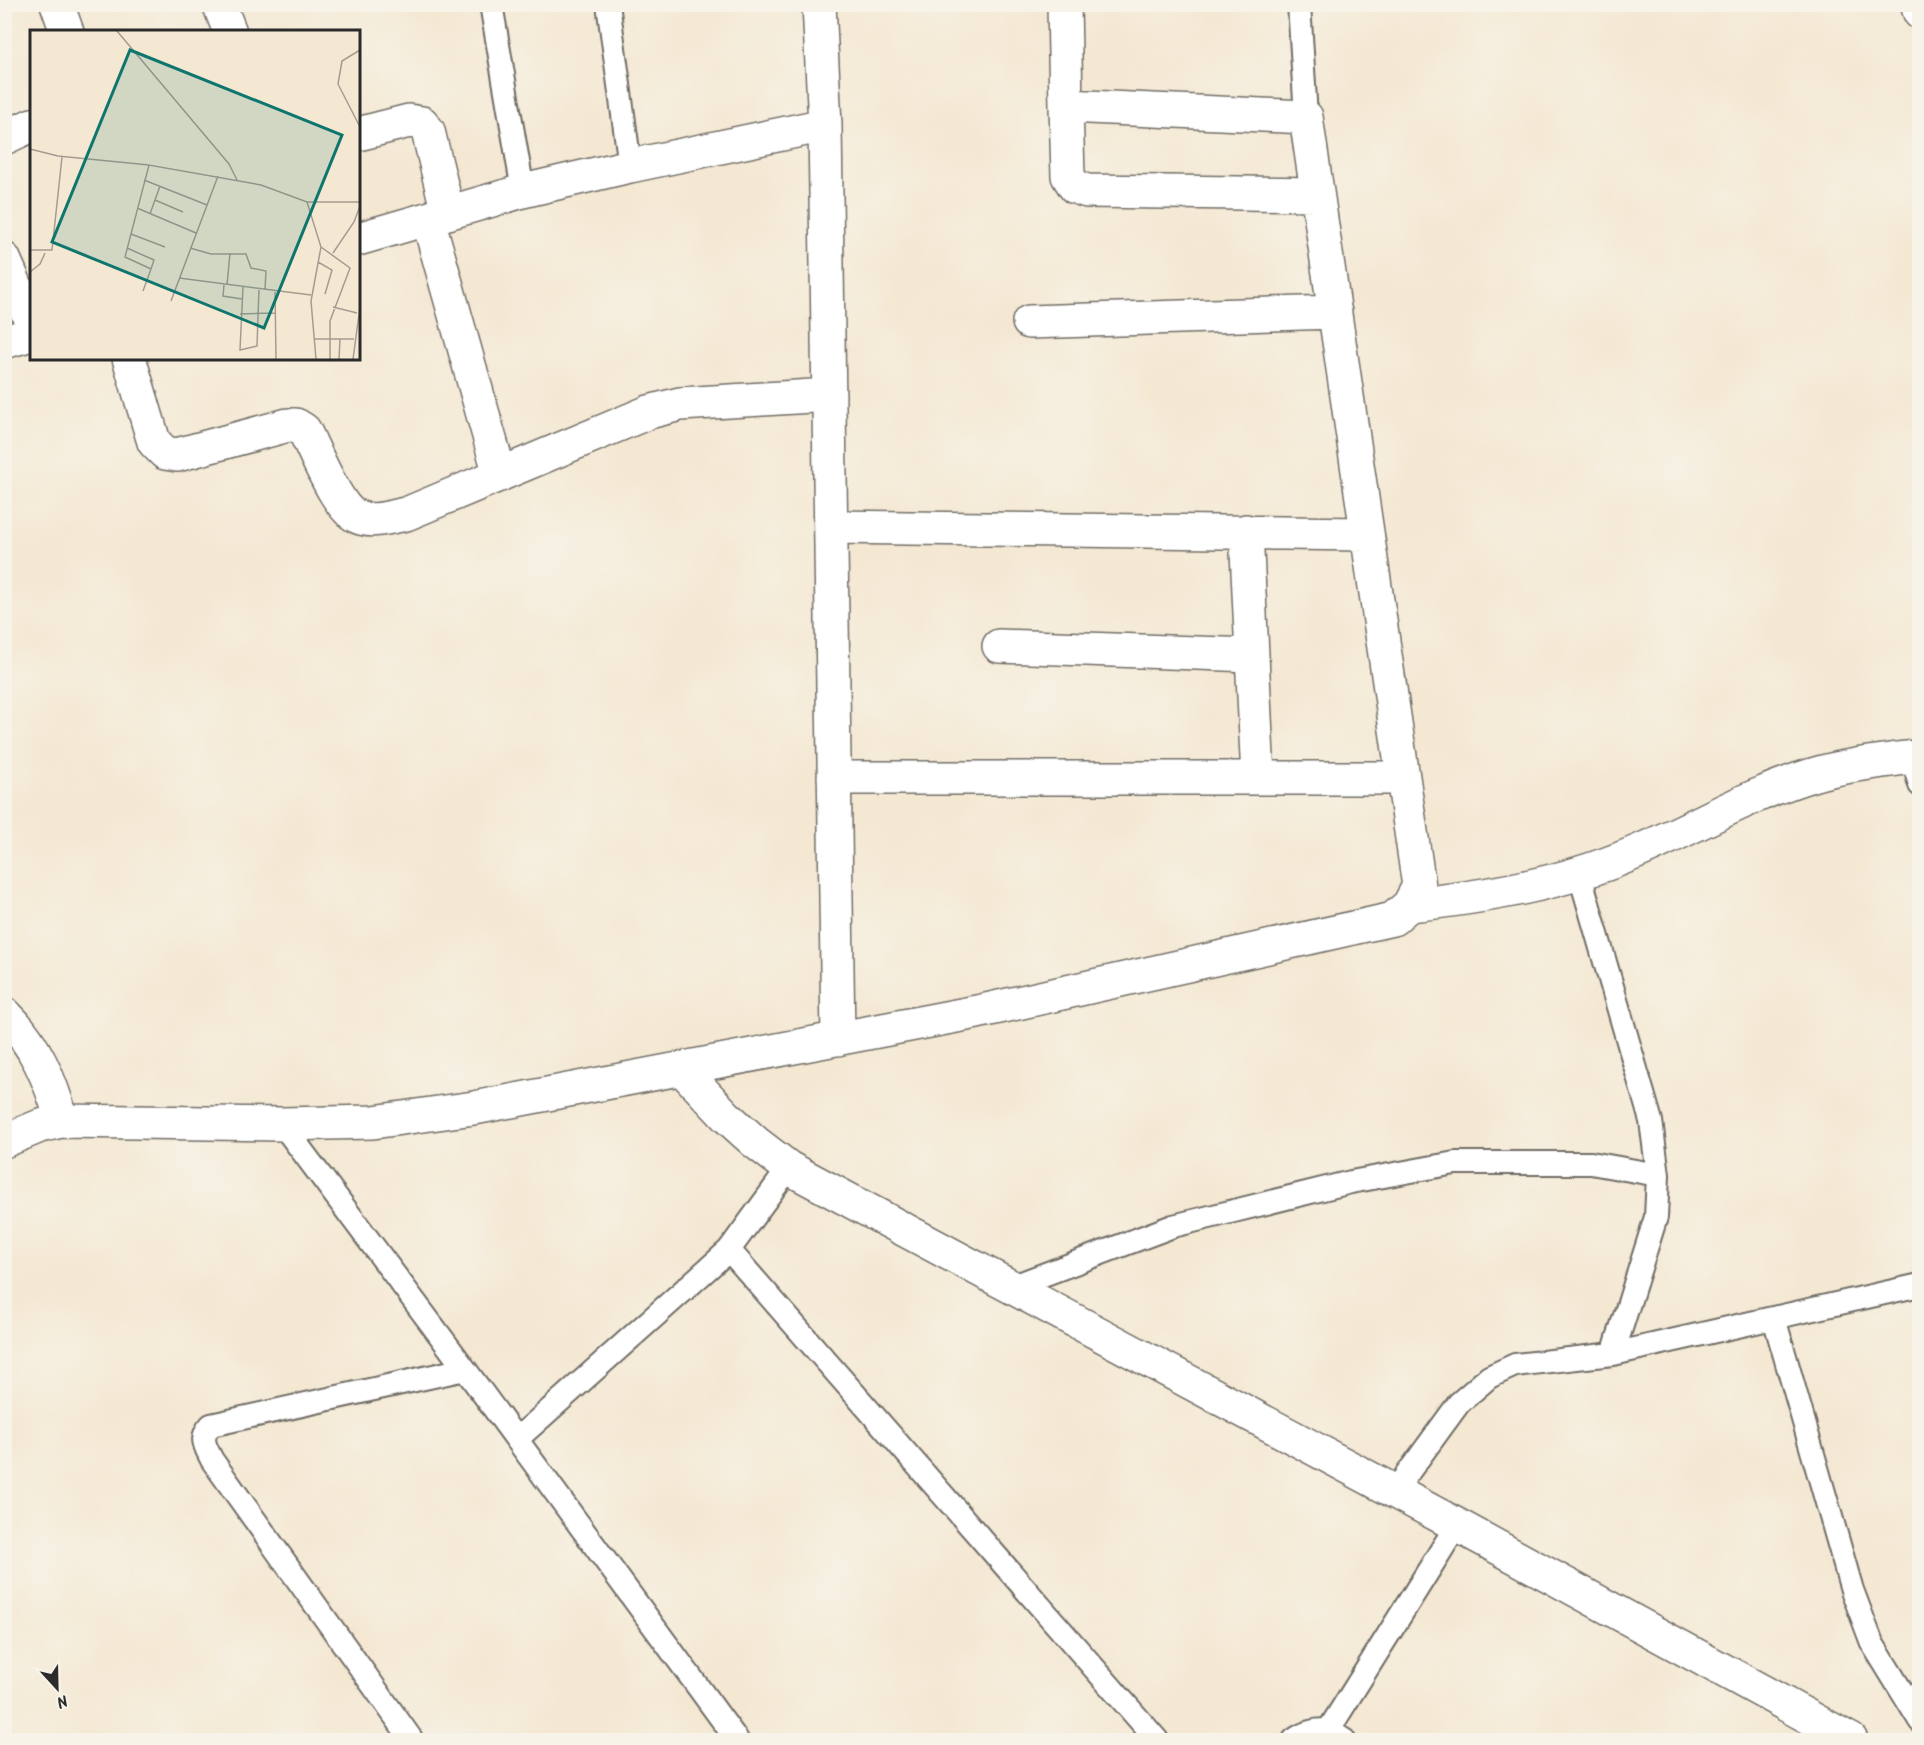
<svg xmlns="http://www.w3.org/2000/svg" width="1924" height="1745" font-family="Kalam,sans-serif">
<style>
.lines{fill:none;stroke-linecap:round;stroke-linejoin:round}
.service-casing{stroke:#716d66;stroke-width:26}
.minor-casing{stroke:#716d66;stroke-width:36}
.service{stroke:#fff;stroke-width:22}
.minor{stroke:#fff;stroke-width:33}
.inset-road{fill:none;stroke:#a49c90;stroke-width:1.5}
.view{fill:#0f766e;fill-opacity:0.15;stroke:#0f766e;stroke-width:3}
.inset-edge{fill:none;stroke:#2b2b2b;stroke-width:3}
</style>
<rect width="100%" height="100%" fill="#f7f3e8"/>
<filter id="ink" filterUnits="userSpaceOnUse"><feTurbulence type="fractalNoise" baseFrequency=".0167" numOctaves="2"/><feDisplacementMap in="SourceGraphic" scale="12" xChannelSelector="R" yChannelSelector="G"/><feConvolveMatrix kernelMatrix="1 2 1 2 8 2 1 2 1" color-interpolation-filters="sRGB"/></filter>
<filter id="wash" filterUnits="userSpaceOnUse"><feTurbulence type="fractalNoise" baseFrequency=".008" numOctaves="4" result="noise"/><feDisplacementMap in="SourceGraphic" scale="24" xChannelSelector="R" yChannelSelector="G"/><feGaussianBlur stdDeviation="1.35" result="paint"/><feColorMatrix in="noise" values="0 0 0 0 0 0 0 0 0 0 0 0 0 0 0 0 0 1.4 0 .05"/><feComposite in="paint" operator="in"/></filter>
<g filter="url(#wash)">
<rect width="100%" height="100%" fill="#f4e8d3"/>
</g>
<g filter="url(#ink)">
<g class="lines">
<g class="service-casing">
<path id="service" d="M 491,4 L 523,191
M 608,4 L 630,166
M 1299,4 L 1306,117
M 1912,757 L 1920,785
M 1579,872 L 1651,1121 L 1658,1175 L 1656,1217 L 1613,1354
M 282,1124 L 465,1369 L 737,1740
M 729,1250 L 1157,1740
M 1011,1287 L 1173,1226 L 1351,1182 L 1455,1163 L 1591,1163 L 1658,1175
M 1774,1318 L 1852,1590 L 1872,1643 L 1920,1721
M 517,1439 L 729,1250 L 789,1168
M 1394,1492 L 1459,1403 L 1489,1377 L 1515,1365 L 1613,1354 L 1920,1285
M 1328,1731 L 1457,1525
M 412,1740 L 212,1460 C 205,1446 199,1438 211,1425 L 465,1369
M 1294,1740 C 1302,1734 1316,1728 1327,1731 C 1333,1732 1339,1737 1344,1740"/>
</g>
<g class="minor-casing">
<path id="minor" d="M 57,4 L 67,32
M 219,4 L 230,32
M 819,4 L 825,125 L 838,1039
M 1917,4 L 1920,13
M 1066,106 L 1068,176 L 1075,187 L 1087,191 L 1317,194
M 358,134 L 409,121 L 422,123 L 428,131 L 448,213
M 4,138 L 32,125
M 428,219 L 500,475
M 358,239 L 523,191 L 630,166 L 825,125
M 4,259 L 32,323
M 1029,322 L 1335,312
M 4,342 L 32,334
M 129,358 L 154,442 L 165,453 L 177,455 L 288,425 L 296,425 L 304,430 C 314,449 337,508 356,516 C 371,524 390,517 406,514 L 649,412 L 680,404 L 829,395
M 831,527 L 1367,534
M 1246,531 L 1258,778
M 999,646 L 1252,655
M 834,778 L 1403,778
M 1409,905 C 1485,897 1562,884 1632,854 C 1692,829 1749,794 1812,775 C 1846,765 1884,761 1920,756
M 4,1013 C 35,1042 51,1082 62,1121
M 682,1069 L 726,1116 L 755,1142 L 789,1168 L 1457,1525 L 1851,1740
M 4,1141 L 40,1126 L 62,1121 L 282,1124 L 373,1122 L 474,1108 L 977,1012 L 1393,919 L 1409,905 L 1419,886 L 1306,117 L 1066,106 L 1064,4"/>
</g>
<use href="#service" class="service"/>
<use href="#minor" class="minor"/>
</g>
</g>
<g transform="translate(30 30)">
<rect width="330" height="330" fill="#f4e8d3"/>
<path class="inset-road" d="M 87,1 L 199,134 L 207,150M 330,20 L 312,31 L 308,54 L 330,97M 0,119 L 28,126 L 119,135M 114,150 L 177,175M 125,170 L 153,182M 277,172 L 291,217 L 281,271 L 286,329M 107,178 L 166,203M 120,184 L 130,156M 101,204 L 135,217M 291,217 L 320,238 L 300,291 L 300,329M 97,218 L 124,230 L 121,239M 160,218 L 181,224 L 216,224 L 221,238 L 236,241 L 235,259M 0,220 L 22,220 L 32,127M 303,223 L 324,192 L 330,176M 288,232 L 302,240 L 295,264M 0,242 L 10,234 L 15,223M 149,248 L 281,265M 194,255 L 193,266 L 212,269M 197,255 L 200,223M 213,257 L 210,320 L 227,316 L 229,258M 245,260 L 246,329M 113,261 L 121,239 L 95,227 L 119,135 L 231,155 L 277,172 L 330,172M 141,271 L 188,146M 303,277 L 327,283M 210,284 L 246,283M 284,309 L 324,309M 309,329 L 310,309M 323,329 L 330,277"/>
<path class="view" d="M 100,20 L 312,105 L 234,298 L 22,212 Z"/>
<rect width="330" height="330" class="inset-edge"/>
</g>
<rect width="1924" height="1745" fill="none" stroke="#f7f3e8" stroke-width="24"/>
<g transform="translate(57 1688) rotate(158)" stroke="#f7f3e8" stroke-width="4.5" paint-order="stroke">
<path d="M0-4.5L10 22L0 15L-10 22Z" fill="#2b2b2b"/>
<text y="-9" font-size="16" font-weight="bold" text-anchor="middle" fill="#2b2b2b">N</text>
</g>
</svg>
